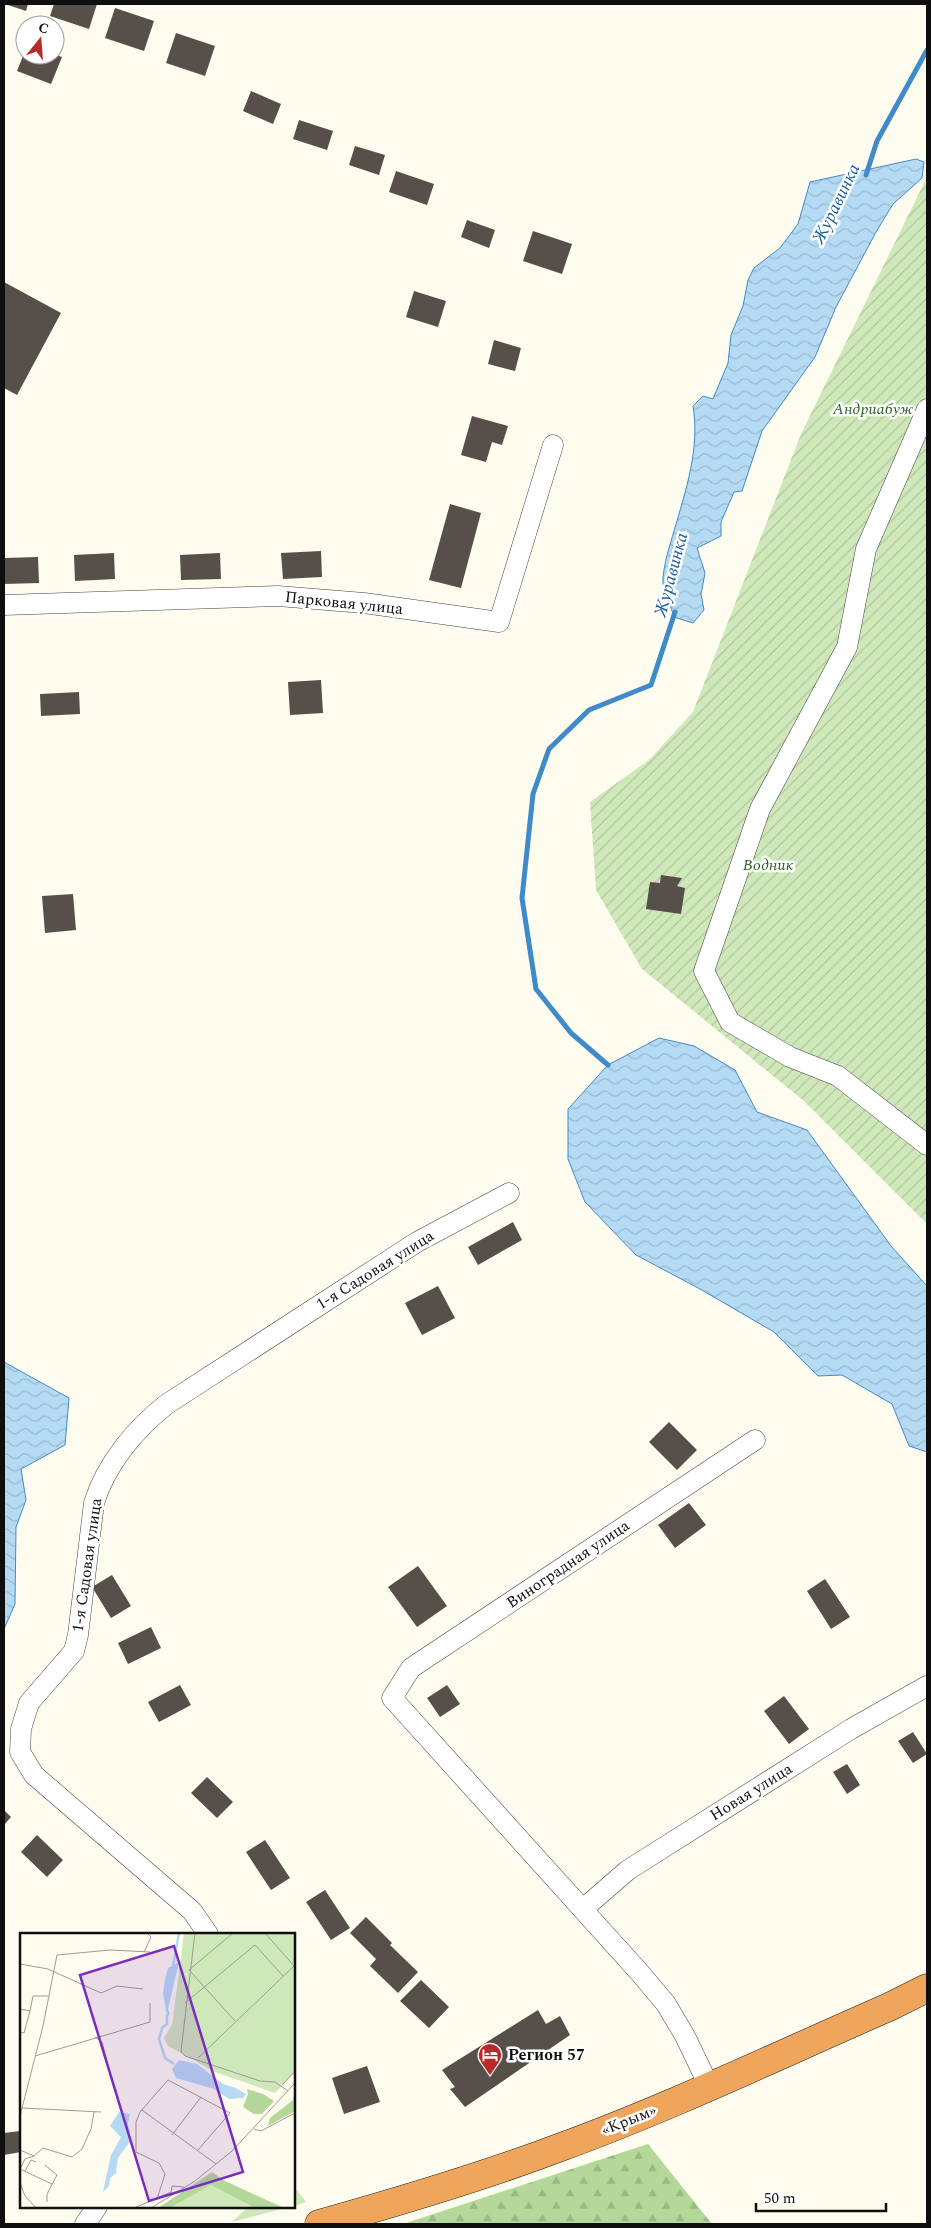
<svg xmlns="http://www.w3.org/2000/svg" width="931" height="2228" font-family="Spectral,serif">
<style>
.grass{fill:#cfe8b9}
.forest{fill:url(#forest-firs)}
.garden{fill:url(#garden-furrows)}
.water{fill:url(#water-waves);stroke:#3f8bc9}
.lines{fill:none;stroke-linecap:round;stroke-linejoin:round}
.stream{stroke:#3f8bc9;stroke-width:5}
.building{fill:#564f4a}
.street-casing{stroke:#414141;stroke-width:21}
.highway-casing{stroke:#1f1f1f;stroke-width:29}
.street{stroke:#fff;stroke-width:20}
.highway{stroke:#efa65c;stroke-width:28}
.labels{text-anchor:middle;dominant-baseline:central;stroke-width:5;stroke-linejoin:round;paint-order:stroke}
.park-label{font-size:16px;font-style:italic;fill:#2b6320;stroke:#fff}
.street-label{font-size:16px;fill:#0e0e0e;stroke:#fff}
.poi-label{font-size:16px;font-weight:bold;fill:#0e0e0e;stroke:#fff;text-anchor:start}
.water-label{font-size:18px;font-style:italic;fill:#1b5d9b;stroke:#fff}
.inset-river{fill:none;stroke:#b5daf4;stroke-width:2.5}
.inset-road{fill:none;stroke:#9e9d95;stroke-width:1}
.view{fill:#7b2cbf;fill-opacity:0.15;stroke:#7b2cbf;stroke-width:2.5}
.inset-edge{fill:none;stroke:#0e0e0e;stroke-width:2.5}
</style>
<defs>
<pattern id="forest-firs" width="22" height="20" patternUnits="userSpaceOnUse" patternTransform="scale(1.25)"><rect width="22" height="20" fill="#b3d899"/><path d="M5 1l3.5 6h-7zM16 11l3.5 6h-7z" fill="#99b883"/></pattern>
<pattern id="garden-furrows" width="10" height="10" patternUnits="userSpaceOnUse" patternTransform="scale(1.25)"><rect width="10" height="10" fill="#cfe8b9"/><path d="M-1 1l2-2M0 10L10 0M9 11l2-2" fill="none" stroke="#b1c69e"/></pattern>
<pattern id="water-waves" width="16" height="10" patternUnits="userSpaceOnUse" patternTransform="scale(1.25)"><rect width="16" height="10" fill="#b5daf4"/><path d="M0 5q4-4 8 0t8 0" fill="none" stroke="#9abad0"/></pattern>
</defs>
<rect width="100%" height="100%" fill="#fefcef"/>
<path class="grass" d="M 297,2190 L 306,2202 L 294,2206 L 294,2191 Z
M 248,2207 L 289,2207 L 232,2222 Z"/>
<path class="forest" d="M 648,2144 L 712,2224 L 403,2224 Z"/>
<path class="garden" d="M 927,177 L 927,1224 L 804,1101 L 642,969 L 596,890 L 590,802 L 649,760 L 693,712 L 801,434 Z"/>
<path class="water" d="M 916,159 L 924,162 L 922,178 L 893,204 L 876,232 L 836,307 L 815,357 L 762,431 L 742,491 L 734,492 L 721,522 L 721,536 L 697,548 L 705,573 L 701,594 L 704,610 L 693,623 L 674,617 C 671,606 665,594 663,584 C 662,569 670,545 674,531 C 686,490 700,448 693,406 L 703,396 L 713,399 L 728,363 L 731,335 L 743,306 L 748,280 L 754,268 L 780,248 L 798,224 L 810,182 Z
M 659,1038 L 694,1046 L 735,1070 L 757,1112 L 807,1130 L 891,1246 L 927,1286 L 927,1452 L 909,1446 L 892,1404 L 842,1375 L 818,1376 L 774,1332 L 700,1289 L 636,1255 L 585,1202 L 568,1159 L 568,1109 L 608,1065 Z
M 4,1362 L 69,1398 L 65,1445 L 21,1469 L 26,1500 L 16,1527 L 15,1604 L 4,1629 Z"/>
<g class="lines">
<path class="stream" d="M 866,175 L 877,141 L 927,50
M 608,1065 L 571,1033 L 536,989 L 522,898 L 533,794 L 549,749 L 589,710 L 651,685 L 675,612"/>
</g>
<path class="building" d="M 5,4 L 28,4 L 26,11 Z
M 54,4 L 97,4 L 89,29 L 50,16 Z
M 115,8 L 154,21 L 144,51 L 105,38 Z
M 176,33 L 215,46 L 205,76 L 166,63 Z
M 25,51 L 25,55 L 56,55 L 62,57 L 51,84 L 17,71 Z
M 251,91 L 281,104 L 273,124 L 243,111 Z
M 299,120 L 333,131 L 327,150 L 293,139 Z
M 355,146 L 385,155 L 379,175 L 349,165 Z
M 396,171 L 434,184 L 427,205 L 389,192 Z
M 467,220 L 495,230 L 489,248 L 461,237 Z
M 533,231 L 572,244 L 562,274 L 523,261 Z
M 4,282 L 61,313 L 17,395 L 4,388 Z
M 414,291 L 446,301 L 438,327 L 406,317 Z
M 494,340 L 521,348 L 515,371 L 488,364 Z
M 472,416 L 508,426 L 502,445 L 492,442 L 486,462 L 461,455 Z
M 450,504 L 481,513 L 461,588 L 429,580 Z
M 321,551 L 322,577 L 283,579 L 281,553 Z
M 114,553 L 115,579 L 75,581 L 74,555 Z
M 220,553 L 221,579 L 181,580 L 180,555 Z
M 38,557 L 39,583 L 4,584 L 4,558 Z
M 321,680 L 323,713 L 290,715 L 288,682 Z
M 79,692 L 80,714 L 41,716 L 40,694 Z
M 661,875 L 682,878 L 677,886 L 685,888 L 681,914 L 646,909 L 650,882 L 660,883 Z
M 73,894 L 76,930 L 45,933 L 42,896 Z
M 513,1222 L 522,1240 L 478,1265 L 468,1247 Z
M 438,1286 L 455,1318 L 422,1335 L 405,1303 Z
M 669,1422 L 697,1450 L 677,1470 L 649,1442 Z
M 689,1503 L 706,1525 L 675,1548 L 658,1525 Z
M 418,1566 L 447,1606 L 417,1627 L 388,1587 Z
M 112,1575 L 131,1606 L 111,1618 L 92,1587 Z
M 825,1579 L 850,1617 L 831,1629 L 807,1591 Z
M 151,1627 L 161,1648 L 128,1664 L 118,1643 Z
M 180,1685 L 191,1705 L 159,1722 L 148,1702 Z
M 447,1685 L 460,1704 L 440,1717 L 427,1698 Z
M 784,1696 L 809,1729 L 789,1744 L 764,1711 Z
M 913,1732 L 927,1754 L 913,1763 L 898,1741 Z
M 847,1764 L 860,1785 L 847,1794 L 833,1772 Z
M 207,1777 L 233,1802 L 217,1818 L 191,1793 Z
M 4,1810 L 11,1817 L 4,1825 Z
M 37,1835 L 63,1860 L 47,1877 L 21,1852 Z
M 265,1840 L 290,1878 L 271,1890 L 246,1852 Z
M 325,1890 L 350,1928 L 331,1940 L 306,1902 Z
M 366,1917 L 392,1943 L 390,1945 L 418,1972 L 398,1993 L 370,1966 L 376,1959 L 350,1933 Z
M 421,1980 L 449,2007 L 429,2028 L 400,2001 Z
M 538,2010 L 546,2024 L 560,2016 L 570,2035 L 465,2107 L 450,2089 L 455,2087 L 442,2070 Z
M 367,2066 L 380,2102 L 344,2114 L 332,2078 Z
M 20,2131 L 21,2152 L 4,2155 L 4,2133 Z"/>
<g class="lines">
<g class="street-casing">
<path id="street" d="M 927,409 L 866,549 L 847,647 L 760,809 L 704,971 L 730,1022 L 790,1057 L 838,1076 L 927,1145
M 4,605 L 278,596 L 364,603 L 499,622 L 553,445
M 583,1909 L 628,1870 L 851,1729 L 927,1686
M 208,1934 L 192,1911 L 34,1775 L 20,1752 L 21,1729 L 29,1703 L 74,1651 L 78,1635 L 94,1503 C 106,1464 135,1429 167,1404 L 417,1242 L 509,1193
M 709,2086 L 685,2036 L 666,2004 L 640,1973 L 392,1698 L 411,1668 L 755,1440
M 85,2224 L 97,2207"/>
</g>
<g class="highway-casing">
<path id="highway" d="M 319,2224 C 401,2201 482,2177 561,2147 C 673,2106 781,2054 889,2007 L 927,1988"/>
</g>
<use href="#street" class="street"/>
<use href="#highway" class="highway"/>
</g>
<defs>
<g id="hotel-pin" transform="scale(1.25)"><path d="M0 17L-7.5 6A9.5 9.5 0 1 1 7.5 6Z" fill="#b92a2a" stroke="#fff"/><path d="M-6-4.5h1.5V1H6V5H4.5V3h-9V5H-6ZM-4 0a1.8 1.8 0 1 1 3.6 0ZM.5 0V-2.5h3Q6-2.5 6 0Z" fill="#fff"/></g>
</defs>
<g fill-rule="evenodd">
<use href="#hotel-pin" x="490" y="2055"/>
</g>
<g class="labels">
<g class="park-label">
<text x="873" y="409">Андриабуж</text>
<text x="768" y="865">Водник</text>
</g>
<g class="street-label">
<text transform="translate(344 603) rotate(6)">Парковая улица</text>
<text transform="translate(375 1270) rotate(-32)">1-я Садовая улица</text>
<text transform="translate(568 1564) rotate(-34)">Виноградная улица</text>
<text transform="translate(87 1565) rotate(-82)">1-я Садовая улица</text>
<text transform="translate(751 1792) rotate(-32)">Новая улица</text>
<text transform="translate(629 2120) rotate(-22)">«Крым»</text>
</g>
<g class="poi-label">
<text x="508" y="2055">Регион 57</text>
</g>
<g class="water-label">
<text transform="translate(836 204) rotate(-64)">Журавинка</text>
<text transform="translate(671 575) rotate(-75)">Журавинка</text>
</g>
</g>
<g transform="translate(20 1933)">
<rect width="275" height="275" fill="#fefcef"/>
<path d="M 191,252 L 235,275 L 150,275 Z" fill="#cfe8b9"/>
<path d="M 227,156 L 243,161 L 254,168 L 242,181 L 234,181 L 223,174 L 228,161 ZM 275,157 L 275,178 L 248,193 L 250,185 L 273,167 ZM 192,239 L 203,247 L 264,275 L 235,275 L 191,252 L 150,275 L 138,275 Z" fill="#b3d899"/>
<path d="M 164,0 L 275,0 L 275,139 L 255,160 L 195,139 L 148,113 L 144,105 L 152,92 Z" fill="#cfe8b9"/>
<path d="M 159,29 L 148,76 L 150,82 L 147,83 L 143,61 L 145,46 L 148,35 ZM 159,127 L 177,131 L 203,151 L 216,155 L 226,161 L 223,165 L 209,166 L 194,156 L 156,145 L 152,136 ZM 99,179 L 110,181 L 108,190 L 111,207 L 98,225 L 96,240 L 90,245 L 89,253 L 83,259 L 91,222 L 101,204 L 90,193 Z" fill="#b5daf4"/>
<path class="inset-river" d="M 153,33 L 159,0M 147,82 L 147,91 L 142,95 L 139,106 L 145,125 L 154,131"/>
<path class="inset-road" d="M 175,0 L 161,118 L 165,123 L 240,148 L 255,149 L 268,158M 213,0 L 169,37 L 215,88M 245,0 L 275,34M 124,19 L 131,4 L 127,0M 0,31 L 28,36 L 81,60 L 97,53 L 123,56M 165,70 L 235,12 L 263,43M 0,76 L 10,78 L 13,63 L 28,63M 0,99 L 4,100 L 10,78M 75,104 L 82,109 L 87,128M 15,123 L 130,89 L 130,70M 178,125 L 274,33M 262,152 L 275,138M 2,175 L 81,179M 122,177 L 196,231M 0,183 L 23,93 L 37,22 L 90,17 L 130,19M 234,196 L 241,198 L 275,180M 152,202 L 181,164M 0,217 L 14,223 L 23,215 L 52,224 L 62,216 L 71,196 L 74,179M 25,232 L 37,242 L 27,261 L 27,269M 0,236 L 32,251M 0,236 L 5,226 L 14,223M 5,238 L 11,227 L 16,229M 0,250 L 5,263 L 16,275M 151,260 L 152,253 L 164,254M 137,266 L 145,241 L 139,230 L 116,219 L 116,189 L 120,179 L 148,147 L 210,180 L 178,217M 114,275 L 151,259M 131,275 L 175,248 L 212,218 L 275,150"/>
<path class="view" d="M 154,13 L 223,239 L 129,268 L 60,42 Z"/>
<rect width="275" height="275" class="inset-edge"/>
</g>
<rect width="931" height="2228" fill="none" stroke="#0e0e0e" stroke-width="10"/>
<g transform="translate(40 40) rotate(17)"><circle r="24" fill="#ffffff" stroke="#9f9f9f"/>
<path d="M0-4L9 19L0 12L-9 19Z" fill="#b92a2a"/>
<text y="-8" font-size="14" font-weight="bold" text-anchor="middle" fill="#0e0e0e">С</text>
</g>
<path d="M756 2203v8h130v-8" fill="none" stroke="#0e0e0e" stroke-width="2.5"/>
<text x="764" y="2203" font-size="15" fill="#0e0e0e" stroke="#ffffff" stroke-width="4" paint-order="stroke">50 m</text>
</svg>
